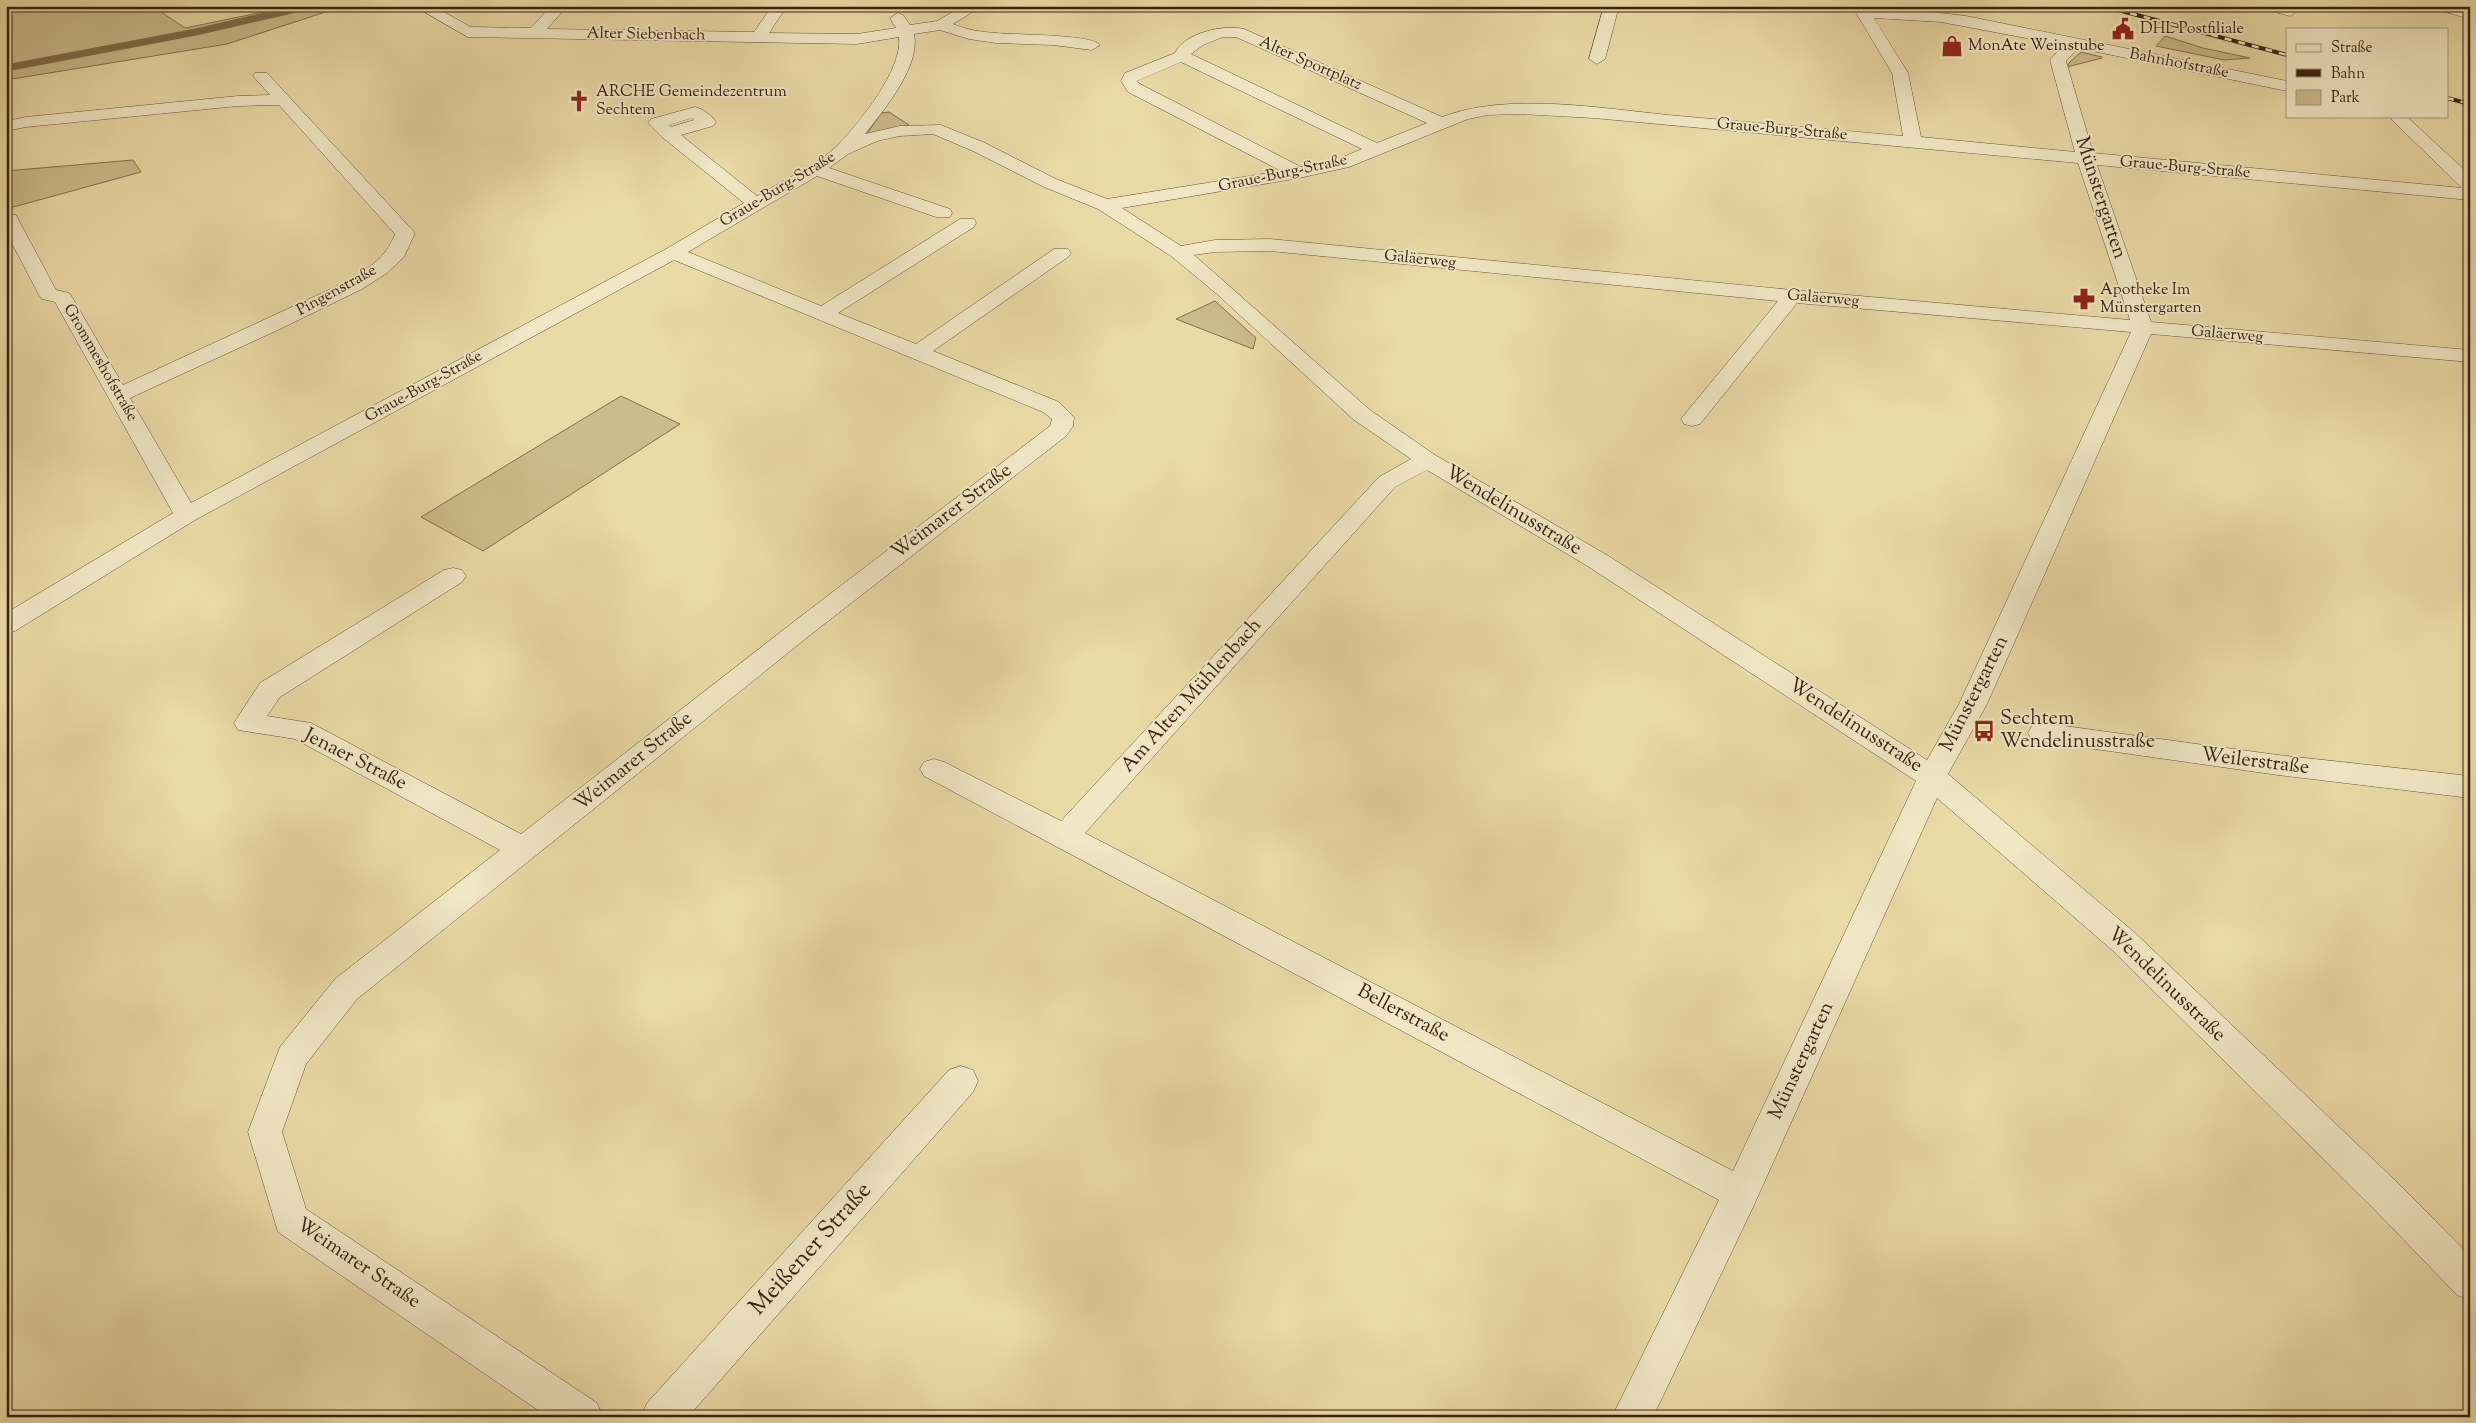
<svg xmlns="http://www.w3.org/2000/svg" width="2476" height="1423" font-family="'Sorts Mill Goudy',serif">
<style>
.green{fill:#ccbb8c;stroke:#826e4e}
.lines{fill:none;stroke-linecap:round;stroke-linejoin:round}
.stream{stroke:#7f6a4b;stroke-width:7}
.minor-casing{stroke:#654f35;stroke-width:1}
.minor{fill:#f1e7c5;fill-rule:evenodd}
.rail-casing{stroke:#39210f;stroke-width:4}
.rail{stroke:#f1e7c5;stroke-width:2.5;stroke-dasharray:7;stroke-linecap:butt}
.labels{text-anchor:middle;dominant-baseline:central;stroke-width:4;stroke-linejoin:round;paint-order:stroke}
.far-poi-label{font-size:16px;fill:#39210f;stroke:#f1e7c5;text-anchor:start}
.far-street-label{font-size:16px;fill:#39210f;stroke:#f1e7c5}
.street-label{font-size:20px;fill:#39210f;stroke:#f1e7c5}
.poi-label{font-size:20px;fill:#39210f;stroke:#f1e7c5;text-anchor:start}
.near-street-label{font-size:24px;fill:#39210f;stroke:#f1e7c5}
</style>
<rect width="100%" height="100%" fill="#eadaa6"/>
<filter id="stains"><feTurbulence type="fractalNoise" baseFrequency=".004" numOctaves="4"/><feColorMatrix values="0 0 0 0 .2 0 0 0 0 .09 0 0 0 0 .02 0 0 0 .5 -.17"/></filter>
<radialGradient id="worn" r=".72"><stop offset=".6" stop-color="#630" stop-opacity="0"/><stop offset="1" stop-color="#630" stop-opacity=".3"/></radialGradient>
<path class="green" d="M 6,6 L 152,6 L 185,28 L 293,6 L 344,6 L 227,44 L 6,80 Z
M 2165,36 L 2203,48 L 2250,58 L 2224,60 L 2156,46 Z
M 2081,52 L 2102,57 L 2102,58 L 2067,67 L 2069,63 Z
M 889,112 L 909,125 L 866,135 L 881,113 Z
M 133,160 L 141,172 L 6,209 L 6,171 Z
M 1215,301 L 1256,338 L 1253,349 L 1176,319 Z
M 621,396 L 680,424 L 483,551 L 421,517 Z"/>
<g class="lines">
<path class="stream" d="M 6,68 L 196,32 L 309,6"/>
<g class="minor-casing">
<path id="minor" d="M 414,6 L 433,6 L 471,27 L 531,28 L 551,6 L 567,6 L 547,29 L 754,32 L 772,6 L 787,6 L 769,33 L 857,34 L 896,28 L 890,18 L 898,13 L 903,15 L 910,25 L 937,21 L 963,6 L 982,6 L 953,24 C 967,30 981,32 996,33 C 1013,35 1092,34 1100,45 L 1092,50 L 1053,45 L 996,43 L 969,39 L 940,30 L 914,34 C 921,66 884,110 865,134 L 900,126 L 941,125 L 985,143 L 1056,179 L 1107,199 L 1281,171 L 1128,92 L 1121,81 L 1125,73 L 1175,53 C 1184,33 1224,24 1244,29 L 1442,117 C 1507,92 1599,108 1668,115 C 1746,122 1825,129 1903,136 L 1892,73 L 1852,6 L 1867,6 L 1869,9 L 1915,10 L 1966,16 L 2287,81 L 2287,91 L 2078,48 L 2066,61 L 2093,153 L 2462,188 L 2388,116 L 2406,116 L 2470,175 L 2470,200 L 2097,165 L 2151,322 L 2470,350 L 2470,362 L 2151,334 L 1987,704 L 1948,774 L 2134,932 L 2400,1185 L 2470,1256 L 2470,1300 L 2457,1295 L 2374,1209 L 2112,950 L 1937,798 L 1754,1205 L 1653,1417 L 1612,1417 L 1719,1200 L 924,776 L 920,769 L 924,762 L 934,759 L 944,762 L 1061,821 L 1379,477 L 1411,459 L 1354,420 L 1218,295 L 1171,256 L 1098,209 L 1044,187 L 973,151 L 933,134 L 900,136 L 877,141 L 848,154 L 829,168 L 950,209 L 952,213 L 950,217 L 936,217 L 817,176 L 688,252 L 821,306 L 960,219 L 974,219 L 976,223 L 974,227 L 838,313 L 916,344 L 1054,249 L 1068,249 L 1071,253 L 1068,257 L 933,351 L 1059,402 L 1074,417 L 1073,426 L 1066,436 L 814,632 L 357,999 L 306,1064 L 282,1132 L 306,1209 L 597,1403 L 603,1417 L 548,1417 L 278,1232 L 248,1132 L 280,1047 L 335,979 L 500,850 L 295,739 L 238,730 L 234,723 L 260,683 L 444,570 L 453,568 L 462,570 L 466,576 L 462,582 L 280,697 L 267,716 L 311,723 L 521,834 L 796,620 L 1050,426 L 1052,419 L 1043,412 L 674,260 L 195,520 L 15,631 L 6,634 L 6,613 L 173,513 L 55,302 L 42,299 L 39,295 L 6,232 L 6,214 L 16,215 L 18,219 L 56,290 L 69,293 L 72,297 L 123,385 L 348,281 C 370,267 385,259 395,234 L 279,105 L 238,106 L 26,127 L 6,131 L 6,121 L 26,117 L 238,96 L 270,95 L 253,76 L 255,73 L 267,73 L 415,233 L 404,257 L 387,273 L 362,289 L 280,329 L 130,398 L 191,503 L 666,249 L 744,203 L 662,137 L 648,123 L 651,119 L 695,107 C 703,109 711,115 716,122 L 713,126 L 681,135 L 757,196 C 782,181 818,165 838,145 C 860,122 903,69 899,37 L 857,44 L 468,37 ZM 1874,18 L 1941,22 L 2063,45 L 2050,60 L 2075,152 L 1921,137 L 1908,73 ZM 1223,37 L 1236,37 L 1427,123 L 1377,143 L 1191,54 L 1203,45 ZM 1181,62 L 1362,149 L 1338,159 L 1301,167 L 1140,84 L 1137,81 ZM 1521,114 L 1594,118 L 2078,163 L 2130,320 L 1792,290 L 1270,239 L 1215,240 L 1181,246 L 1122,208 L 1299,178 L 1349,167 L 1468,119 L 1488,115 ZM 692,118 L 694,120 L 671,127 L 669,125 ZM 1270,251 L 1778,301 L 1681,419 L 1684,424 L 1692,426 L 1700,424 L 1797,303 L 2131,332 L 1959,704 L 1927,760 L 1607,555 L 1435,455 L 1370,410 L 1194,255 L 1215,252 ZM 1427,470 L 1589,567 L 1916,781 L 1733,1171 L 1085,833 L 1395,487 Z
M 1604,6 L 1619,6 L 1605,59 L 1597,64 L 1589,59 Z
M 2261,6 L 2289,6 L 2298,11 L 2290,16 L 2263,9 Z
M 2433,6 L 2458,6 L 2470,9 L 2470,19 L 2435,9 Z
M 2042,723 L 2278,755 L 2470,776 L 2470,798 L 2278,775 L 2032,740 L 2028,733 L 2032,726 Z
M 961,1066 L 973,1070 L 978,1081 L 973,1092 L 688,1417 L 641,1417 L 647,1403 L 949,1070 Z"/>
</g>
<use href="#minor" class="minor"/>
<g class="rail-casing">
<path id="rail" d="M 2103,6 L 2287,55
M 2447,98 L 2470,104"/>
</g>
<use href="#rail" class="rail"/>
</g>
<defs>
<g id="civic-bare" transform="scale(1.725)"><path d="M-.6-6.5H3V-4.5H.6V-3L4-1V1h2V6H-6V1h2V-1L-.6-3ZM-1.2 2.5V6h2.4V2.5Z" fill="#8f2418" stroke="#f1e7c5" stroke-width="2.5" paint-order="stroke"/></g>
<g id="shop-bare" transform="scale(1.725)"><path d="M-5-2.5h2.3a2.7 3.5 0 0 1 5.4 0H5L5.5 6h-11ZM-1.5-2.5h3a1.5 2.3 0 0 0-3 0Z" fill="#8f2418" stroke="#f1e7c5" stroke-width="2.5" paint-order="stroke"/></g>
<g id="church-bare" transform="scale(1.725)"><path d="M-1.2-6h2.4v3.5h3.3v2.4h-3.3V6h-2.4V-.1h-3.3v-2.4h3.3Z" fill="#8f2418" stroke="#f1e7c5" stroke-width="2.5" paint-order="stroke"/></g>
<g id="pharmacy-bare" transform="scale(1.725)"><path d="M-2-6h4v4h4v4h-4v4h-4v-4h-4v-4h4Z" fill="#8f2418" stroke="#f1e7c5" stroke-width="2.5" paint-order="stroke"/></g>
<g id="bus-bare" transform="scale(1.725)"><path d="M-5-6H5V4H4V6H2V4H-2V6H-4V4H-5ZM-3.5-4V0h7V-4ZM-3.5 1.2v1.5H-2V1.2ZM2 1.2v1.5H3.5V1.2Z" fill="#8f2418" stroke="#f1e7c5" stroke-width="2.5" paint-order="stroke"/></g>
</defs>
<g fill-rule="evenodd">
<use href="#civic-bare" x="2123" y="29"/>
<use href="#shop-bare" x="1952" y="46"/>
<use href="#church-bare" x="579" y="101"/>
<use href="#pharmacy-bare" x="2084" y="299"/>
<use href="#bus-bare" x="1984" y="731"/>
</g>
<g class="labels">
<g class="far-poi-label">
<text x="2140" y="29">DHL Postfiliale</text>
<text x="1968" y="46">MonAte Weinstube</text>
<text x="596" y="92">ARCHE Gemeindezentrum<tspan x="596" dy="18">Sechtem</tspan></text>
<text x="2100" y="290">Apotheke Im<tspan x="2100" dy="18">Münstergarten</tspan></text>
</g>
<g class="far-street-label">
<text transform="translate(646 35) rotate(1)">Alter Siebenbach</text>
<text transform="translate(1310 64) rotate(24)">Alter Sportplatz</text>
<text transform="translate(2179 64) rotate(11)">Bahnhofstraße</text>
<text transform="translate(1782 130) rotate(5)">Graue-Burg-Straße</text>
<text transform="translate(2185 168) rotate(5)">Graue-Burg-Straße</text>
<text transform="translate(1283 174) rotate(-12)">Graue-Burg-Straße</text>
<text transform="translate(778 190) rotate(-31)">Graue-Burg-Straße</text>
<text transform="translate(1420 260) rotate(6)">Galäerweg</text>
<text transform="translate(337 291) rotate(-29)">Pingenstraße</text>
<text transform="translate(1823 299) rotate(5)">Galäerweg</text>
<text transform="translate(2227 335) rotate(5)">Galäerweg</text>
<text transform="translate(100 363) rotate(60)">Grommeshofstraße</text>
<text transform="translate(424 387) rotate(-29)">Graue-Burg-Straße</text>
</g>
<g class="street-label">
<text transform="translate(2100 198) rotate(72)">Münstergarten</text>
<text transform="translate(1513 511) rotate(31)">Wendelinusstraße</text>
<text transform="translate(952 512) rotate(-37)">Weimarer Straße</text>
<text transform="translate(1975 694) rotate(-63)">Münstergarten</text>
<text transform="translate(1192 696) rotate(-48)">Am Alten Mühlenbach</text>
<text transform="translate(1855 726) rotate(33)">Wendelinusstraße</text>
<text transform="translate(355 760) rotate(27)">Jenaer Straße</text>
<text transform="translate(634 762) rotate(-39)">Weimarer Straße</text>
<text transform="translate(2255 762) rotate(7)">Weilerstraße</text>
<text transform="translate(2166 985) rotate(44)">Wendelinusstraße</text>
<text transform="translate(1403 1014) rotate(28)">Bellerstraße</text>
<text transform="translate(1802 1061) rotate(-65)">Münstergarten</text>
<text transform="translate(358 1264) rotate(34)">Weimarer Straße</text>
</g>
<g class="poi-label">
<text x="2000" y="719">Sechtem<tspan x="2000" dy="23">Wendelinusstraße</tspan></text>
</g>
<g class="near-street-label">
<text transform="translate(811 1249) rotate(-48)">Meißener Straße</text>
</g>
</g>
<rect width="2476" height="1423" fill="none" stroke="#eadaa6" stroke-width="25"/>
<rect x="8" y="8" width="2461" height="1408" fill="none" stroke="#39210f" stroke-width="2.5"/>
<rect x="12" y="12" width="2451" height="1398" fill="none" stroke="#39210f"/>
<rect x="2286" y="28" width="162" height="90" fill="#f1e7c5" stroke="#a7987c"/>
<rect x="2296" y="44" width="25" height="8" fill="#f1e7c5" stroke="#a7987c"/>
<text x="2331" y="52" font-size="15" fill="#39210f">Straße</text>
<rect x="2296" y="69" width="25" height="8" fill="#39210f" stroke="#a7987c"/>
<text x="2331" y="78" font-size="15" fill="#39210f">Bahn</text>
<rect x="2296" y="90" width="25" height="15" fill="#ccbb8c" stroke="#a7987c"/>
<text x="2331" y="102" font-size="15" fill="#39210f">Park</text>
<rect width="100%" height="100%" filter="url(#stains)"/>
<rect width="100%" height="100%" fill="url(#worn)"/>
</svg>
